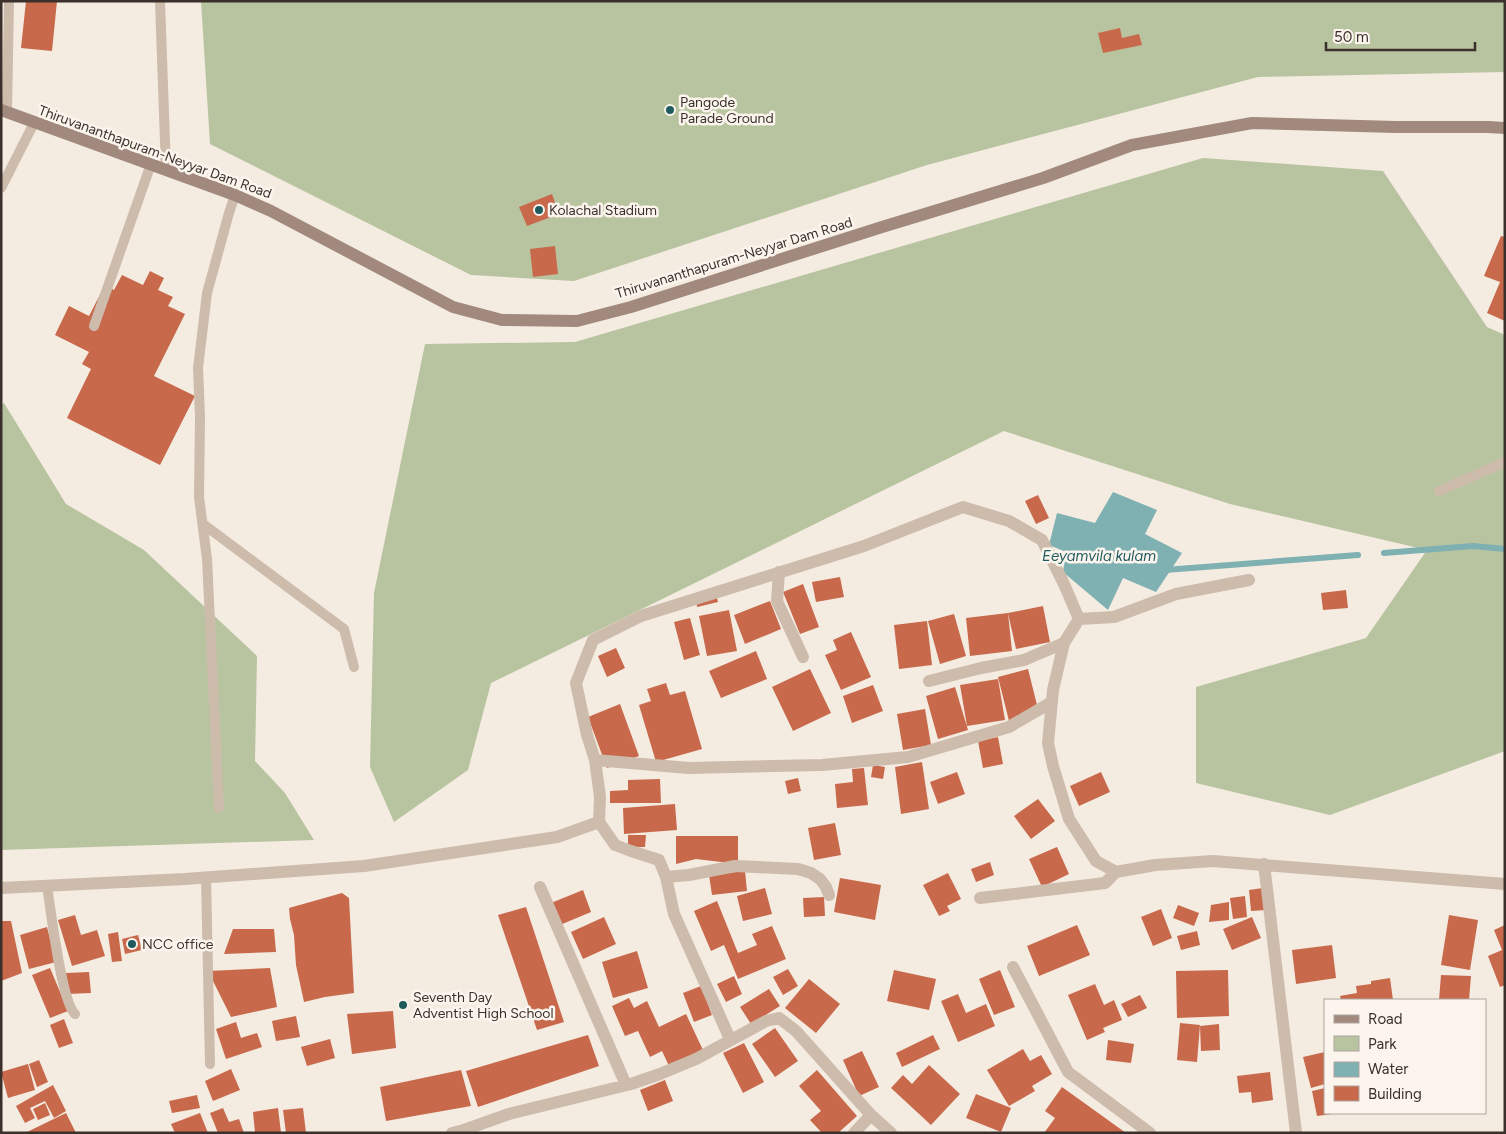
<svg xmlns="http://www.w3.org/2000/svg" width="1506" height="1134" font-family="Figtree,sans-serif">
<style>
.green{fill:#b8c4a0}
.water{fill:#7fb0b2}
.lines{fill:none;stroke-linecap:round;stroke-linejoin:round}
.stream{stroke:#7fb0b2;stroke-width:6}
.building{fill:#c8694b}
.service{stroke:#cdbbac;stroke-width:10}
.minor{stroke:#cdbbac;stroke-width:12}
.secondary{stroke:#a18a7d;stroke-width:12}
.poi-dot{fill:#1f5a5e;stroke:#fbf5ee;stroke-width:2}
.labels{text-anchor:middle;dominant-baseline:central;stroke-width:5;stroke-linejoin:round;paint-order:stroke}
.poi-label{font-size:14px;fill:#3b302b;stroke:#fbf5ee;text-anchor:start}
.street-label{font-size:14px;fill:#3b302b;stroke:#fbf5ee}
.water-label{font-size:15px;font-style:italic;fill:#1f5a5e;stroke:#fbf5ee}
</style>
<rect width="100%" height="100%" fill="#f4ebe1"/>
<path class="green" d="M 201,1 L 1505,1 L 1505,72 L 1258,77 L 927,165 L 574,281 L 471,275 L 210,144 Z
M 1203,158 L 1383,171 L 1487,327 L 1505,335 L 1505,751 L 1330,815 L 1196,783 L 1196,687 L 1366,638 L 1427,550 L 1230,504 L 1004,431 L 491,683 L 468,770 L 394,822 L 370,767 L 374,593 L 425,344 L 575,342 Z
M 4,403 L 66,504 L 144,550 L 257,656 L 255,761 L 285,793 L 314,840 L 1,850 L 1,405 Z"/>
<path class="water" d="M 1113,492 L 1157,510 L 1145,534 L 1182,553 L 1156,592 L 1123,578 L 1108,610 L 1063,572 L 1066,552 L 1049,545 L 1057,513 L 1095,523 Z"/>
<g class="lines">
<path class="stream" d="M 1384,553 L 1473,546 L 1505,549
M 1165,570 L 1358,555"/>
</g>
<path class="building" d="M 26,1 L 57,1 L 52,51 L 21,48 Z
M 1120,28 L 1122,38 L 1139,34 L 1142,45 L 1103,53 L 1098,33 Z
M 552,194 L 559,214 L 527,226 L 519,207 Z
M 1501,236 L 1505,237 L 1505,321 L 1487,313 L 1500,282 L 1484,276 Z
M 555,246 L 558,274 L 533,277 L 530,249 Z
M 150,271 L 164,278 L 158,290 L 173,297 L 168,306 L 185,314 L 154,376 L 195,396 L 160,465 L 67,418 L 91,369 L 82,364 L 89,352 L 55,335 L 69,306 L 89,316 L 105,285 L 114,290 L 122,275 L 143,285 Z
M 1038,495 L 1049,518 L 1036,524 L 1025,501 Z
M 840,577 L 844,597 L 816,602 L 812,582 Z
M 803,584 L 819,627 L 800,634 L 783,592 Z
M 1346,590 L 1348,608 L 1323,610 L 1321,593 Z
M 716,594 L 718,602 L 697,607 L 696,599 Z
M 770,601 L 781,629 L 745,644 L 734,615 Z
M 1043,606 L 1050,642 L 1016,649 L 1008,613 Z
M 729,610 L 737,651 L 707,656 L 699,616 Z
M 1008,613 L 1012,651 L 970,656 L 966,618 Z
M 954,614 L 966,656 L 940,664 L 928,621 Z
M 690,618 L 700,655 L 684,660 L 674,622 Z
M 927,621 L 932,665 L 899,669 L 894,625 Z
M 851,632 L 871,677 L 841,690 L 825,655 L 837,650 L 833,640 Z
M 616,648 L 625,668 L 607,677 L 598,656 Z
M 756,651 L 767,679 L 721,698 L 709,671 Z
M 810,669 L 831,713 L 793,731 L 772,687 Z
M 1028,669 L 1039,713 L 1009,721 L 998,677 Z
M 998,679 L 1005,720 L 967,726 L 960,685 Z
M 666,683 L 670,695 L 685,691 L 702,749 L 656,762 L 639,705 L 651,701 L 647,689 Z
M 873,685 L 883,711 L 852,723 L 843,696 Z
M 955,687 L 968,730 L 938,739 L 926,696 Z
M 620,704 L 639,756 L 607,768 L 588,717 Z
M 925,709 L 931,745 L 903,750 L 897,714 Z
M 998,737 L 1003,764 L 983,768 L 978,741 Z
M 922,762 L 929,809 L 901,814 L 895,767 Z
M 873,765 L 885,767 L 883,779 L 871,777 Z
M 864,768 L 868,805 L 837,808 L 835,784 L 853,782 L 852,769 Z
M 957,772 L 965,794 L 938,804 L 930,782 Z
M 1101,772 L 1110,792 L 1079,806 L 1070,786 Z
M 798,778 L 801,791 L 788,794 L 785,781 Z
M 660,779 L 661,803 L 610,803 L 610,791 L 628,790 L 628,780 Z
M 1038,799 L 1055,821 L 1031,839 L 1014,816 Z
M 675,804 L 677,830 L 624,834 L 623,808 Z
M 835,823 L 841,855 L 814,860 L 808,828 Z
M 628,835 L 646,835 L 645,847 L 628,847 Z
M 676,836 L 738,836 L 738,864 L 696,859 L 676,864 Z
M 1057,847 L 1069,874 L 1042,887 L 1029,859 Z
M 990,862 L 994,875 L 976,882 L 971,869 Z
M 745,871 L 747,891 L 712,895 L 709,875 Z
M 948,873 L 961,899 L 947,906 L 950,911 L 939,916 L 923,885 Z
M 840,878 L 881,885 L 875,920 L 834,912 Z
M 765,888 L 772,914 L 743,921 L 737,896 Z
M 1263,888 L 1266,910 L 1251,911 L 1249,890 Z
M 583,890 L 591,912 L 560,925 L 551,903 Z
M 342,893 L 349,898 L 354,993 L 325,997 L 304,1002 L 296,965 L 294,935 L 290,919 L 289,908 Z
M 1245,896 L 1247,917 L 1233,919 L 1230,898 Z
M 824,897 L 825,916 L 804,917 L 803,898 Z
M 717,901 L 738,953 L 757,945 L 752,934 L 772,926 L 786,959 L 738,979 L 724,945 L 711,951 L 694,911 Z
M 1229,902 L 1229,920 L 1209,922 L 1211,905 Z
M 1178,905 L 1199,913 L 1194,926 L 1173,918 Z
M 526,907 L 564,1022 L 537,1030 L 498,915 Z
M 1161,909 L 1172,938 L 1153,946 L 1141,917 Z
M 75,915 L 81,935 L 97,930 L 105,956 L 72,966 L 58,920 Z
M 1449,915 L 1478,920 L 1470,970 L 1441,965 Z
M 604,917 L 616,944 L 583,959 L 571,932 Z
M 1252,917 L 1261,938 L 1232,950 L 1223,929 Z
M 1,921 L 11,921 L 22,973 L 1,981 Z
M 1077,925 L 1090,955 L 1039,976 L 1027,946 Z
M 1505,925 L 1505,985 L 1500,987 L 1488,956 L 1502,950 L 1494,930 Z
M 47,927 L 56,962 L 29,969 L 20,935 Z
M 233,929 L 274,929 L 276,952 L 224,954 Z
M 1197,931 L 1200,945 L 1181,950 L 1177,936 Z
M 118,932 L 122,961 L 112,962 L 108,934 Z
M 138,935 L 142,950 L 125,954 L 122,939 Z
M 1332,945 L 1336,978 L 1296,984 L 1292,950 Z
M 637,951 L 648,988 L 613,998 L 602,962 Z
M 50,968 L 68,1011 L 50,1018 L 32,975 Z
M 270,968 L 277,1007 L 231,1017 L 208,971 Z
M 788,969 L 798,986 L 783,995 L 773,977 Z
M 894,970 L 936,979 L 929,1010 L 887,1001 Z
M 1000,970 L 1015,1007 L 994,1015 L 979,979 Z
M 1228,970 L 1229,1016 L 1177,1018 L 1176,971 Z
M 89,972 L 91,993 L 67,994 L 66,973 Z
M 1441,975 L 1471,976 L 1469,1000 L 1439,1000 Z
M 734,976 L 742,994 L 726,1002 L 717,984 Z
M 1390,978 L 1393,1000 L 1341,1000 L 1340,996 L 1357,993 L 1356,986 L 1371,984 L 1371,981 Z
M 809,979 L 840,1004 L 816,1033 L 785,1008 Z
M 1095,984 L 1104,1005 L 1114,1000 L 1122,1020 L 1103,1028 L 1105,1032 L 1087,1040 L 1068,995 Z
M 701,986 L 712,1015 L 694,1022 L 683,993 Z
M 769,989 L 780,1006 L 751,1024 L 740,1007 Z
M 958,994 L 966,1013 L 986,1004 L 995,1026 L 958,1042 L 941,1001 Z
M 1140,995 L 1147,1008 L 1128,1017 L 1121,1004 Z
M 629,998 L 634,1008 L 647,1001 L 659,1027 L 686,1014 L 703,1050 L 669,1066 L 662,1051 L 650,1057 L 638,1031 L 625,1036 L 612,1006 Z
M 393,1011 L 396,1048 L 352,1054 L 347,1014 Z
M 296,1016 L 300,1037 L 276,1041 L 272,1021 Z
M 64,1019 L 73,1043 L 59,1048 L 50,1025 Z
M 236,1022 L 241,1038 L 257,1033 L 262,1047 L 226,1059 L 216,1029 Z
M 1180,1023 L 1200,1025 L 1197,1062 L 1177,1060 Z
M 1219,1024 L 1220,1050 L 1201,1051 L 1200,1026 Z
M 775,1028 L 798,1061 L 775,1077 L 752,1044 Z
M 588,1035 L 599,1066 L 478,1107 L 466,1071 Z
M 933,1035 L 940,1049 L 902,1067 L 896,1053 Z
M 330,1039 L 335,1058 L 307,1066 L 301,1047 Z
M 1108,1040 L 1134,1044 L 1131,1063 L 1106,1060 Z
M 744,1043 L 764,1082 L 743,1093 L 723,1053 Z
M 1023,1049 L 1030,1061 L 1041,1055 L 1052,1074 L 1032,1086 L 1035,1091 L 1009,1106 L 987,1070 Z
M 862,1051 L 879,1087 L 859,1096 L 843,1060 Z
M 1325,1052 L 1325,1084 L 1311,1088 L 1303,1057 Z
M 39,1060 L 48,1082 L 37,1087 L 29,1064 Z
M 28,1064 L 35,1090 L 8,1098 L 1,1072 Z
M 929,1065 L 960,1094 L 931,1125 L 891,1088 L 903,1075 L 912,1084 Z
M 231,1069 L 240,1090 L 213,1101 L 205,1081 Z
M 461,1070 L 471,1106 L 386,1121 L 380,1087 Z
M 817,1070 L 857,1116 L 838,1133 L 822,1133 L 810,1120 L 821,1111 L 799,1086 Z
M 1270,1072 L 1273,1100 L 1252,1103 L 1251,1092 L 1239,1093 L 1237,1076 Z
M 665,1080 L 673,1101 L 648,1111 L 640,1090 Z
M 53,1085 L 66,1111 L 54,1118 L 45,1101 L 30,1108 L 35,1118 L 25,1123 L 16,1106 Z
M 1062,1087 L 1126,1133 L 1044,1133 L 1055,1118 L 1045,1111 Z
M 1325,1088 L 1325,1113 L 1332,1114 L 1317,1116 L 1312,1091 Z
M 976,1094 L 1011,1108 L 1001,1132 L 966,1118 Z
M 197,1095 L 200,1108 L 172,1113 L 169,1101 Z
M 45,1103 L 50,1115 L 38,1120 L 33,1109 Z
M 223,1108 L 229,1122 L 239,1119 L 244,1133 L 218,1133 L 210,1113 Z
M 278,1108 L 281,1133 L 255,1133 L 253,1112 Z
M 303,1108 L 306,1133 L 286,1133 L 283,1110 Z
M 66,1113 L 76,1133 L 25,1133 Z
M 200,1113 L 208,1133 L 175,1133 L 171,1124 Z"/>
<g class="lines">
<path class="service" d="M 160,1 L 166,170
M 7,112 L 9,1
M 1,188 L 34,123
M 94,326 L 151,164
M 1439,491 L 1505,462
M 203,524 L 344,629 L 354,667
M 219,808 L 207,559 L 199,497 L 200,416 L 198,368 L 207,293 L 229,213 L 235,195
M 206,878 L 210,1064
M 47,886 C 51,910 61,1001 75,1014"/>
<path class="minor" d="M 779,572 L 777,601 L 803,657
M 1079,619 L 1114,617 L 1176,594 L 1249,580
M 929,681 L 981,668 L 1024,660 L 1064,643
M 595,760 L 689,768 L 822,765 L 908,757 L 1009,727 L 1052,702
M 599,822 L 615,845 L 631,851 L 659,860 L 666,877 L 674,914 L 730,1039
M 1264,864 L 1296,1133
M 666,877 L 689,875 L 735,866 L 798,869 L 811,873 L 820,879 L 826,887 L 829,895
M 540,887 L 626,1085
M 1,888 L 185,879 L 364,866 L 557,837 L 599,822 L 600,797 L 595,760 L 587,735 L 576,683 L 593,640 L 641,616 L 864,546 L 963,507 L 1009,521 L 1042,540 L 1064,584 L 1079,619 L 1064,643 L 1053,690 L 1048,743 L 1053,766 L 1069,819 L 1096,861 L 1116,872 L 1155,865 L 1213,861 L 1505,884
M 980,898 L 1105,883 L 1116,872
M 1013,967 L 1068,1072 L 1150,1133
M 464,1130 L 509,1114 L 631,1084 L 660,1074 L 696,1059 L 766,1021 L 779,1018 L 796,1031 L 871,1115 L 891,1133
M 452,1133 L 464,1130 L 465,1133
M 854,1133 L 871,1115"/>
<path class="secondary" d="M 1,110 L 235,195 L 271,211 L 453,307 L 502,320 L 577,321 L 631,307 L 882,227 L 1043,178 L 1132,145 L 1252,123 L 1396,127 L 1488,127 L 1505,128"/>
</g>
<g class="poi-dot">
<circle cx="670" cy="110" r="5"/>
<circle cx="539" cy="210" r="5"/>
<circle cx="132" cy="944" r="5"/>
<circle cx="403" cy="1005" r="5"/>
</g>
<g class="labels">
<g class="poi-label">
<text x="680" y="102">Pangode<tspan x="680" dy="16">Parade Ground</tspan></text>
<text x="549" y="210">Kolachal Stadium</text>
<text x="142" y="944">NCC office</text>
<text x="413" y="997">Seventh Day<tspan x="413" dy="16">Adventist High School</tspan></text>
</g>
<g class="street-label">
<text transform="translate(155 152) rotate(20)">Thiruvananthapuram-Neyyar Dam Road</text>
<text transform="translate(734 258) rotate(-17)">Thiruvananthapuram-Neyyar Dam Road</text>
</g>
<g class="water-label">
<text x="1099" y="556">Eeyamvila kulam</text>
</g>
</g>
<rect width="1506" height="1134" fill="none" stroke="#3b302b" stroke-width="5"/>
<rect x="1324" y="999" width="162" height="115" fill="#fbf5ee" stroke="#aea6a0"/>
<rect x="1334" y="1015" width="25" height="8" fill="#a18a7d" stroke="#aea6a0"/>
<text x="1368" y="1024" font-size="15" fill="#3b302b">Road</text>
<rect x="1334" y="1036" width="25" height="15" fill="#b8c4a0" stroke="#aea6a0"/>
<text x="1368" y="1049" font-size="15" fill="#3b302b">Park</text>
<rect x="1334" y="1062" width="25" height="15" fill="#7fb0b2" stroke="#aea6a0"/>
<text x="1368" y="1074" font-size="15" fill="#3b302b">Water</text>
<rect x="1334" y="1086" width="25" height="15" fill="#c8694b" stroke="#aea6a0"/>
<text x="1368" y="1099" font-size="15" fill="#3b302b">Building</text>
<path d="M1326 42v8h149v-8" fill="none" stroke="#3b302b" stroke-width="2.5"/>
<text x="1334" y="42" font-size="15" fill="#3b302b" stroke="#fbf5ee" stroke-width="4" paint-order="stroke">50 m</text>
</svg>
